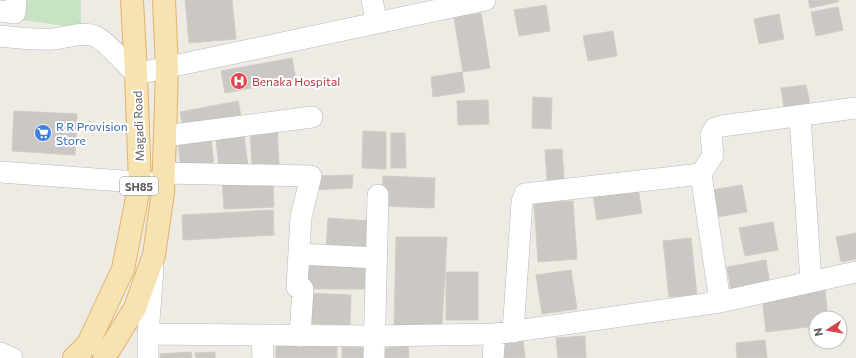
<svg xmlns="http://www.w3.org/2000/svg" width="856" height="358" font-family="Commissioner,sans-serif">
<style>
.green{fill:#c8e2c4}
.building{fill:#cbc8c4;stroke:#d2ccc4}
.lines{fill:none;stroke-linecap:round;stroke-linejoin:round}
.minor-casing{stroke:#b5b8ba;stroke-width:22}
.major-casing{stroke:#e2b26a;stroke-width:24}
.minor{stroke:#fff;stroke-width:21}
.major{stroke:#f6e3b1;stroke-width:22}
.labels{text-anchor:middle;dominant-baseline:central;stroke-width:4;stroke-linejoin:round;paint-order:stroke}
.shield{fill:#fff;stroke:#8e9092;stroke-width:1}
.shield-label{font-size:11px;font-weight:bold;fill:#5d6164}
.health-label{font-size:12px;fill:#be3a42;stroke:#fff;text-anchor:start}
.shop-label{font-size:12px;fill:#366cbe;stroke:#fff;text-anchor:start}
.street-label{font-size:12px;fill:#5d6164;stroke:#fff}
</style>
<rect width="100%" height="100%" fill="#eeebe5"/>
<path class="green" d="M 0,0 L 81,0 L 81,28 L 0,17 Z"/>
<path class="building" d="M 185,0 L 232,0 L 236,39 L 189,43 Z
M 808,0 L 838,0 L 838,2 L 810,8 Z
M 546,5 L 550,31 L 519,36 L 514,10 Z
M 838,7 L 843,30 L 816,36 L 811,12 Z
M 481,13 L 490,68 L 463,72 L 454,18 Z
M 779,14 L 784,39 L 759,44 L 754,19 Z
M 613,31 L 617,56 L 588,61 L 583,36 Z
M 292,58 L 296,80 L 225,93 L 221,71 Z
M 462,72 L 465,92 L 433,97 L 431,77 Z
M 806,85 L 810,104 L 784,108 L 781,88 Z
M 533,97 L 552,98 L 551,129 L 532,128 Z
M 488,100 L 489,124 L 458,125 L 457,101 Z
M 238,101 L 241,116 L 183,127 L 180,112 Z
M 14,111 L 77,114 L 75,155 L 12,151 Z
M 277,126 L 279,165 L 252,167 L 250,128 Z
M 363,131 L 386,132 L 386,169 L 362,168 Z
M 391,133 L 405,133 L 406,168 L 391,168 Z
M 244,135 L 248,166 L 219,169 L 216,139 Z
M 211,138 L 214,167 L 181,170 L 178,142 Z
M 562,149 L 564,179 L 547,180 L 545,150 Z
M 353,175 L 352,188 L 311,190 L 311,176 Z
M 383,176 L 435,178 L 434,208 L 382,206 Z
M 273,178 L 274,207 L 224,209 L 222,179 Z
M 742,185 L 747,212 L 717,217 L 712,190 Z
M 638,188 L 642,213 L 597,220 L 593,195 Z
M 573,201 L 577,259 L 538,262 L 534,203 Z
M 273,210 L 274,235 L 183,240 L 182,215 Z
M 328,218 L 370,221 L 368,252 L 326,249 Z
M 773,222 L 778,250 L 745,256 L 739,228 Z
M 856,233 L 856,259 L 841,262 L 836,237 Z
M 396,237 L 447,237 L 442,326 L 394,325 Z
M 691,238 L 697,295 L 669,297 L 663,241 Z
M 369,259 L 368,289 L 303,289 L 298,261 Z
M 766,260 L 770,284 L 731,291 L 727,267 Z
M 571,270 L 577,309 L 542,314 L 536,275 Z
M 446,272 L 478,272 L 478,320 L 446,320 Z
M 825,290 L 828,318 L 816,318 L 816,326 L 766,332 L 762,297 Z
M 308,293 L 351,295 L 350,326 L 307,323 Z
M 585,336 L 586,358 L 558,358 L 556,338 Z
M 523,340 L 525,358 L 498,358 L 497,342 Z
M 765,340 L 767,358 L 737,358 L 736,343 Z
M 276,346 L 337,346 L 337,358 L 276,358 Z
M 408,346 L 409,358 L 379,358 L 378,349 Z
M 342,347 L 369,348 L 369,358 L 342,358 Z
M 191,352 L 192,358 L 160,358 L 160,354 Z
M 215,352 L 215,358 L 196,358 L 195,353 Z"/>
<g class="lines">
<g class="minor-casing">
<path id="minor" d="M 372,0 L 377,23
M 0,11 L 15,13 L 16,0
M 0,36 C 18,38 35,40 53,39 C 66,38 82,31 95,36 C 105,40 128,66 136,74 L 485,0
M 800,116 L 811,282
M 165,136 L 312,117
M 0,172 L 163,184
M 164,173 L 311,176 L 301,217 L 297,287 L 303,289 L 300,336
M 701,174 L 720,302
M 299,254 L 377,258
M 513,332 L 522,202 L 525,194 L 701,174 L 713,155 L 711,135 L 715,128 L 722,126 L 856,108
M 148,334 L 375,336 L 495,334 L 720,302 L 856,272
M 262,335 L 263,358
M 0,353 L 12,358
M 148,358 L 148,334 L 153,269
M 374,358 L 378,195
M 493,358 L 495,334"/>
</g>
<g class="major-casing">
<path id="major" d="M 74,358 L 88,344 L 123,269 L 140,183 L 136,74 L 132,0
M 104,358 L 135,308 L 154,255 L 163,192 L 165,136 L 167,68 L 164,0"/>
</g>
<use href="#minor" class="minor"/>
<use href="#major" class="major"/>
</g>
<defs>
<g id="hospital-disc" transform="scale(0.9)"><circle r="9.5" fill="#e0444e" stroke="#fff"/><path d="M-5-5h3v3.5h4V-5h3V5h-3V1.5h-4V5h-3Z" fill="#fff"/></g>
<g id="supermarket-disc" transform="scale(0.9)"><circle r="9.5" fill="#3f7fe0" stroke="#fff"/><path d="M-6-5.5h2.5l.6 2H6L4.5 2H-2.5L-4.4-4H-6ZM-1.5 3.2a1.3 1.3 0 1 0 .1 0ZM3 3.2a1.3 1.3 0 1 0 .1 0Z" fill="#fff"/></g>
</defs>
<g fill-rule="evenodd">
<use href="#hospital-disc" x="239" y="81"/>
<use href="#supermarket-disc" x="43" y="133"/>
</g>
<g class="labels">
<rect class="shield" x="120" y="177" width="38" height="18" rx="3"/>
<g class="shield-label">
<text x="139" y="186">SH85</text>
</g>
<g class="health-label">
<text x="252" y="81">Benaka Hospital</text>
</g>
<g class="shop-label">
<text x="56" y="126">R R Provision<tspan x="56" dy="14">Store</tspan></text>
</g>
<g class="street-label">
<text transform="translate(138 126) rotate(-92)">Magadi Road</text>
</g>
</g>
<g transform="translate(828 330) rotate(258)"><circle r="19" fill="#ffffff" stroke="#bec0c1"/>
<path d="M0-3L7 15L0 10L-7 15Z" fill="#d64248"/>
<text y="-6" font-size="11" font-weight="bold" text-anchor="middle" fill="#5d6164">N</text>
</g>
</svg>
